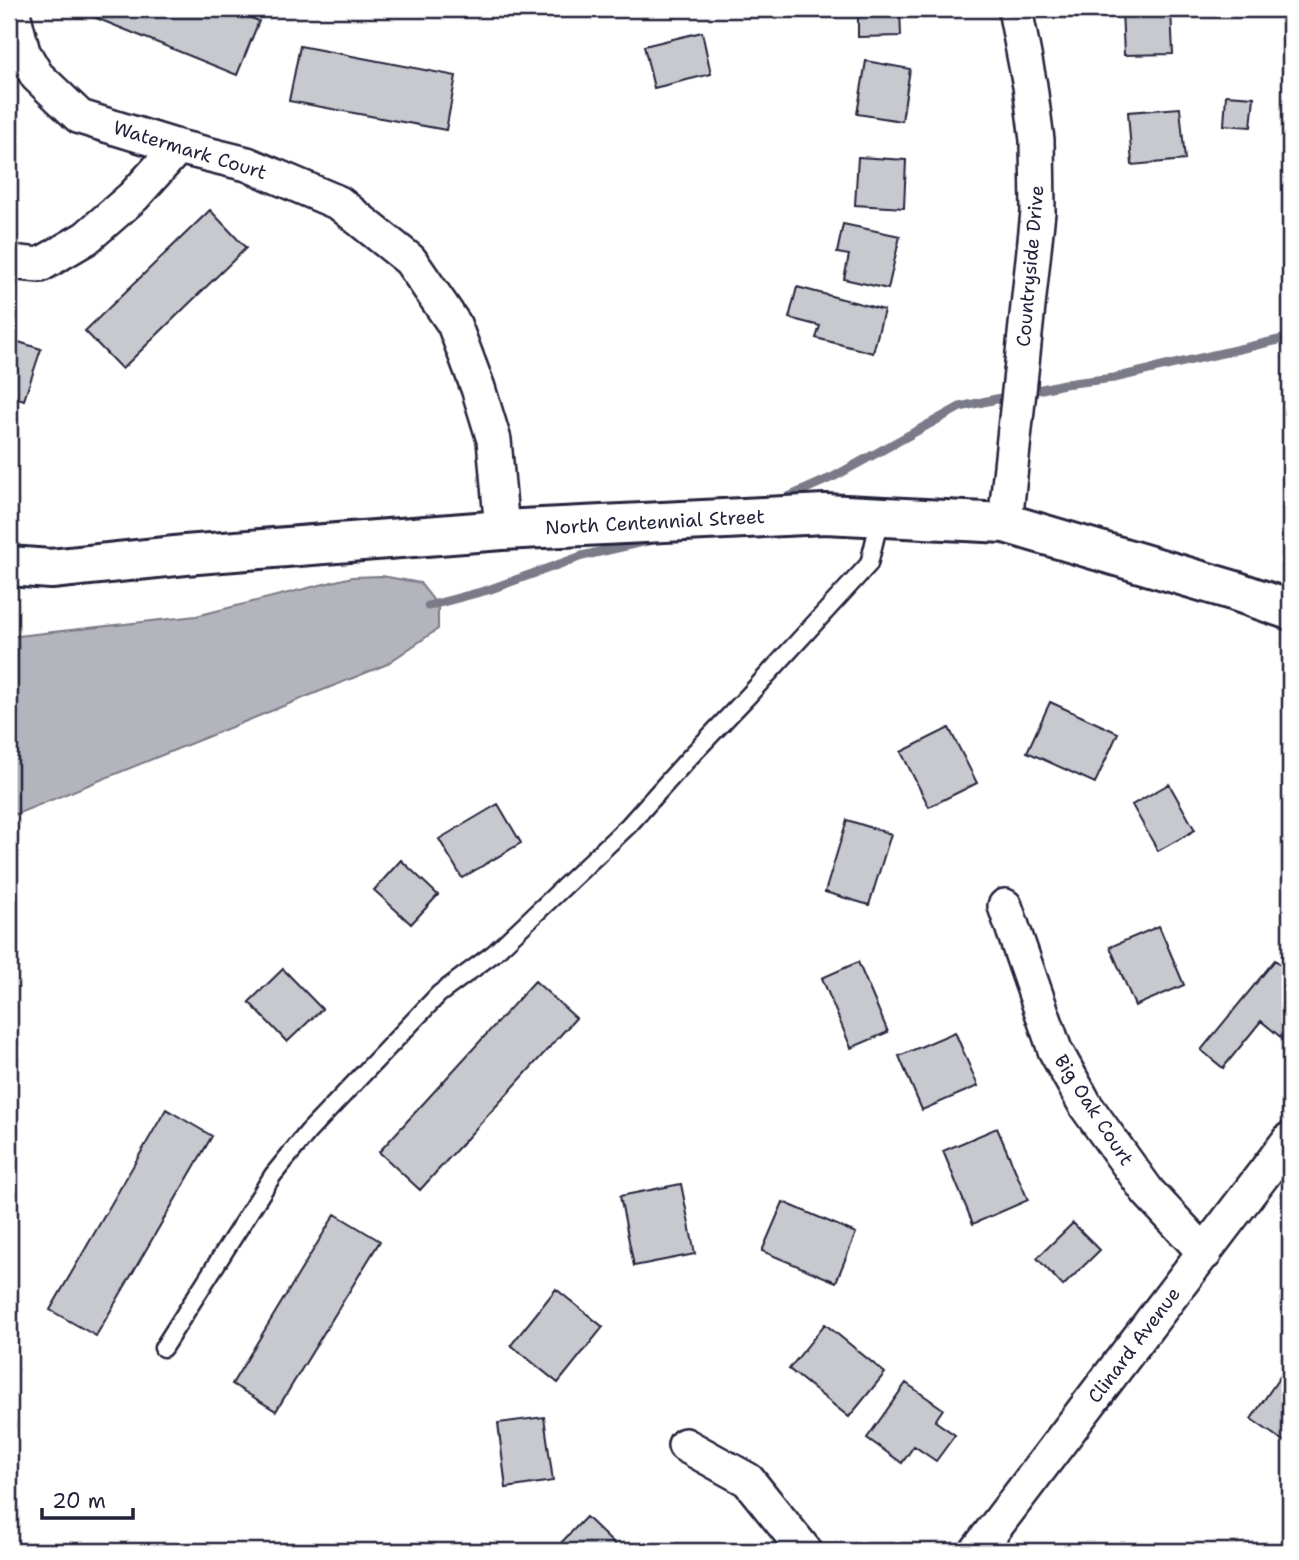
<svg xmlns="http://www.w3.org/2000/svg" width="1299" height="1560" font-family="'Shantell Sans',sans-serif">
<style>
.water{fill:#b4b4bc;stroke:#7a7a88;stroke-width:2}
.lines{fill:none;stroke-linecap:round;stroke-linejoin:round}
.stream{stroke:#7a7a88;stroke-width:9}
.building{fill:#c8c8cf;stroke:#22223b;stroke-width:2}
.lane-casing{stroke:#22223b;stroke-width:21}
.street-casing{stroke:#22223b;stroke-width:38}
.secondary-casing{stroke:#22223b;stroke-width:44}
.lane{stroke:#fff;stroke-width:16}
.street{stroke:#fff;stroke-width:33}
.secondary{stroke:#fff;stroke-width:38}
.labels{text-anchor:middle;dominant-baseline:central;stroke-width:5;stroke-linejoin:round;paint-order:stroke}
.street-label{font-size:19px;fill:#22223b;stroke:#fff}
</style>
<rect width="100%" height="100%" fill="#fff"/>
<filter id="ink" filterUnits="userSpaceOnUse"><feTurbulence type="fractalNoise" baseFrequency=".0143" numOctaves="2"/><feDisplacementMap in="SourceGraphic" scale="14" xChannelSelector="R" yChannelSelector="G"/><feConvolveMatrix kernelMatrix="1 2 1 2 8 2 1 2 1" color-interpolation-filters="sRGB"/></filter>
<g filter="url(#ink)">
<path class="water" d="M 382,576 L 420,583 L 438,606 L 438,629 L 385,665 L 9,817 L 9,637 L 196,616 L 352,577 Z"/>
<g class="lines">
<path class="stream" d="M 1024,393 L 1064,384 L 1114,378 L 1283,339 L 1290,335
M 779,501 L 835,476 L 960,407 L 1010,396
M 428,606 L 488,590 L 582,556 L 652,540"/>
</g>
<path class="building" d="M 74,9 L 228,9 L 259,21 L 237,75 Z
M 858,9 L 900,9 L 901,36 L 858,37 Z
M 1122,9 L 1171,9 L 1173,54 L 1124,55 Z
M 702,32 L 711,74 L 654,88 L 644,46 Z
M 300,46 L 456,76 L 446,130 L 289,101 Z
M 866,61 L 910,69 L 902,121 L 857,114 Z
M 1226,95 L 1254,97 L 1251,127 L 1224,125 Z
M 1180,108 L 1185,160 L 1132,165 L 1128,112 Z
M 858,157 L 906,160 L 904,208 L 855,205 Z
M 210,210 L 246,248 L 122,369 L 85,331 Z
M 843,224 L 900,236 L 888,289 L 844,279 L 849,255 L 837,253 Z
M 797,287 L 884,310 L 873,353 L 816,338 L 820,326 L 789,318 Z
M 9,339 L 41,349 L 24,400 L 9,395 Z
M 1050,702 L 1118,733 L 1095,783 L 1027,752 Z
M 949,728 L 977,783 L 929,807 L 901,752 Z
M 1169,784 L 1195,830 L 1158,851 L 1132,805 Z
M 498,804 L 521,843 L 462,878 L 439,839 Z
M 847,820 L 891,834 L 869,905 L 825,892 Z
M 401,860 L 438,895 L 411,924 L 374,890 Z
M 1159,926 L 1184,985 L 1135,1006 L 1110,947 Z
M 1275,960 L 1290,972 L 1290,1030 L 1283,1039 L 1261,1021 L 1223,1068 L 1201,1050 Z
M 858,962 L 888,1032 L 851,1048 L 822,978 Z
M 283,969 L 322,1009 L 287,1042 L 249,1002 Z
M 535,981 L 576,1018 L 420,1190 L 379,1152 Z
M 955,1032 L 978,1086 L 922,1110 L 899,1056 Z
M 166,1109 L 212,1136 L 96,1336 L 50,1310 Z
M 997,1128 L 1028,1200 L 973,1224 L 943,1151 Z
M 681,1184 L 695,1254 L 634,1266 L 620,1196 Z
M 783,1202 L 856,1233 L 836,1282 L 762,1251 Z
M 335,1214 L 380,1241 L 276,1411 L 232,1384 Z
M 1073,1223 L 1100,1250 L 1063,1286 L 1037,1258 Z
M 556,1289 L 603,1327 L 558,1383 L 511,1345 Z
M 825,1324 L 885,1373 L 849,1417 L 789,1369 Z
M 1290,1362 L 1290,1442 L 1289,1445 L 1251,1419 Z
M 906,1383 L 943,1409 L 935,1421 L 955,1435 L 936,1461 L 914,1446 L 902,1463 L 867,1438 Z
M 544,1417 L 553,1481 L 506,1488 L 498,1423 Z
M 586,1517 L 615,1545 L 609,1551 L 553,1551 Z"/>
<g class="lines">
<g class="lane-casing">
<path id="lane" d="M 163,1348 L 273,1175 L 308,1132 L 439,994 L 493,954 L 629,825 L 688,759 L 748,696 L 869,564 L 880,518"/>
</g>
<g class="street-casing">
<path id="street" d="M 12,9 L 23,52 L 37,76 L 80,117 L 178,147 L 247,164 L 339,203 L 410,260 L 454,324 L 478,388 L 494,440 L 502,530
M 9,262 L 40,265 L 86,238 L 134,196 L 178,147
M 1005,523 L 1038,212 L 1037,140 L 1030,86 L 1015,9
M 1005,906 L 1055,1050 L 1086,1106 L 1148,1192 L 1205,1253
M 685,1445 L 748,1480 L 805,1551
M 977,1551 L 1290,1139"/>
</g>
<g class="secondary-casing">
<path id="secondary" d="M 9,566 L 51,569 L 185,555 L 502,530 L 825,514 L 1005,523 L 1235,591 L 1290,610"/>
</g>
<use href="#lane" class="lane"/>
<use href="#street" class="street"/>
<use href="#secondary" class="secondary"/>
</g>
</g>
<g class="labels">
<g class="street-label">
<text transform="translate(190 150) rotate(17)">Watermark Court</text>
<text transform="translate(1030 266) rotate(-85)">Countryside Drive</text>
<text transform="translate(655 522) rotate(-3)">North Centennial Street</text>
<text transform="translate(1094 1110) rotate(57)">Big Oak Court</text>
<text transform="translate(1134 1345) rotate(-53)">Clinard Avenue</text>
</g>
</g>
<rect width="1299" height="1560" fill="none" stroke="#fff" stroke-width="35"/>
<rect x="18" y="18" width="1264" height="1525" fill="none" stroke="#22223b" stroke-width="2.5" filter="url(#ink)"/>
<path d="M42 1508v10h91v-10" fill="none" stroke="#22223b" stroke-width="3.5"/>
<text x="52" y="1508" font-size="21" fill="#22223b" stroke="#ffffff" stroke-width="5" paint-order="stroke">20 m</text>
</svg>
